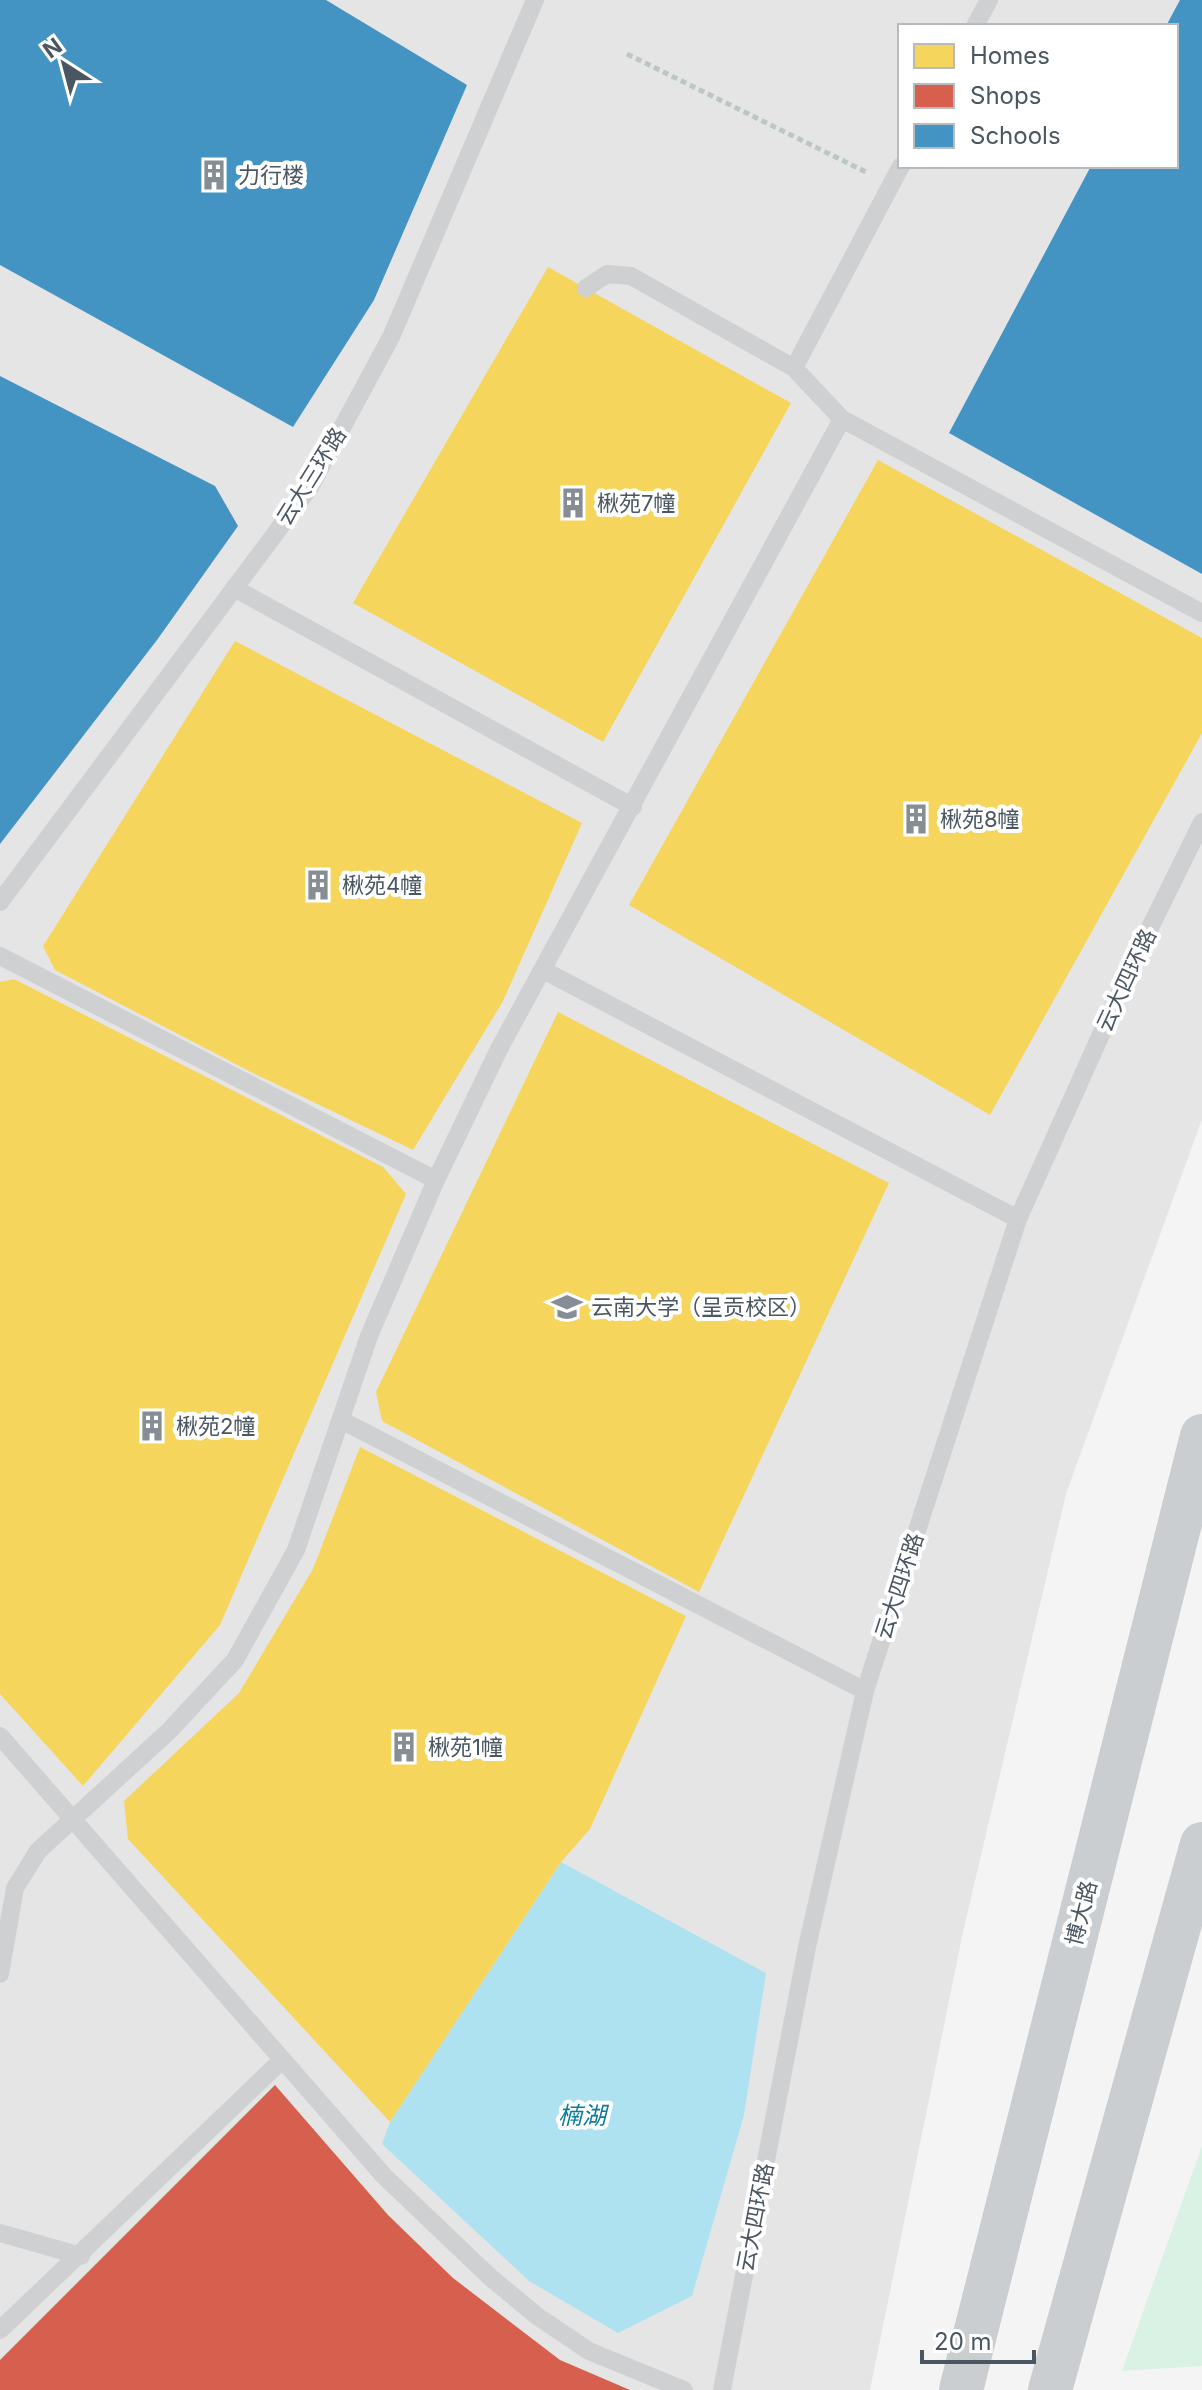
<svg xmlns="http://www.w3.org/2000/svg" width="1202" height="2390" font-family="Inter,'Noto Sans SC',sans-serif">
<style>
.education{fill:#e6e5e6;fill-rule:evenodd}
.green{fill:#d9f2e3}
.water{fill:#aee2f0}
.homes{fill:#f6d55c}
.shops{fill:#d6604d}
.schools{fill:#4393c3}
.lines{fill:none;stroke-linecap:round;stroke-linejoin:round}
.path{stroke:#bcc7c4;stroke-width:5;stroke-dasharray:6 4;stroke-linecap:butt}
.lane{stroke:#ced0d2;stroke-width:18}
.primary{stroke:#caced1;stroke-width:44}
.labels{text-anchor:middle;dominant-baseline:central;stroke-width:8;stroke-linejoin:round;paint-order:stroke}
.poi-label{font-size:22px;fill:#4a5661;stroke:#fff;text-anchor:start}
.street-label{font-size:22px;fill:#4a5661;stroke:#fff}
.water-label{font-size:24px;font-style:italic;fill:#0c7c9b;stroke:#fff}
</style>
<rect width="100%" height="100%" fill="#f4f4f4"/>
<path class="education" d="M 0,0 L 1202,0 L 1202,1119 L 1066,1494 L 963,1932 L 870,2390 L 0,2390 ZM 900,26 L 1176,26 L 1176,166 L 900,166 Z"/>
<path class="green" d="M 1202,2146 L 1202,2366 L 1122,2371 Z"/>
<path class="water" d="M 561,1862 L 766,1973 L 744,2115 L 692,2296 L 618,2333 L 529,2281 L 382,2144 L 390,2122 Z"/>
<path class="homes" d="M 548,267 L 791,403 L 603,742 L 353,603 Z
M 878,460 L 1202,638 L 1202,733 L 990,1115 L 629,905 Z
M 235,641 L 582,823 L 503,1001 L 413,1150 L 251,1072 L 55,970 L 43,946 Z
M 14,979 L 383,1167 L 406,1194 L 220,1625 L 83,1786 L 0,1694 L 0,982 Z
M 558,1012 L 889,1183 L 699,1592 L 382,1421 L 376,1392 Z
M 360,1447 L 686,1616 L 590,1829 L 561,1862 L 390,2122 L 128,1839 L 124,1801 L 239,1693 L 313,1569 Z"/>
<path class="shops" d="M 275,2085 L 388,2215 L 453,2278 L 560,2360 L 630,2390 L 0,2390 L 0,2360 Z"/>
<path class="schools" d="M 0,0 L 326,0 L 467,85 L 374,300 L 293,427 L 0,265 Z
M 1180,0 L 1202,0 L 1202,574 L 949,433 L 1091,166 L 1176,166 L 1176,26 L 1166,26 Z
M 0,376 L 215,486 L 238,526 L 157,640 L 0,844 Z"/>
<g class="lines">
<path class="path" d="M 627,54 L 866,172"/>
<path class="lane" d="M 975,26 L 989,0
M 586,288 L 607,274 L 631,276 L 794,368 L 842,419 L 1202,613
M 794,368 L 901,166
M 234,588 L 633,807
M 0,902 L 310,487 L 391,337 L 535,0
M 0,956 L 436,1180
M 543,970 L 1018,1219
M 343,1421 L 865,1691
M 0,1736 L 384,2176 L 490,2277 L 537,2316 L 589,2351 L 684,2390
M 0,1974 L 15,1888 L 38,1851 L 169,1731 L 235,1660 L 296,1550 L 369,1336 L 436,1180 L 499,1049 L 842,419
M 0,2233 L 81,2256
M 0,2330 L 282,2060
M 722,2390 L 807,1947 L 865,1691 L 1018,1219 L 1139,950 L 1202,822"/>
<path class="primary" d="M 961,2390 L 1202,1436
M 1050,2390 L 1202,1844"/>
</g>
<defs>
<g id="building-bare" transform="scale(2.4)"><path d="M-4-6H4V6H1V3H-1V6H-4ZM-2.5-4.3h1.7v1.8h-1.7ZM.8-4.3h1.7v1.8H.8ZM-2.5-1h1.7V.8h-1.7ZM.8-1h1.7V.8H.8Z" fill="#868d94" stroke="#fff" stroke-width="2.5" paint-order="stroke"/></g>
<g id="university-bare" transform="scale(2.4)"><path d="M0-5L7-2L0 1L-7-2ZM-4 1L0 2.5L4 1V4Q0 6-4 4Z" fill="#868d94" stroke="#fff" stroke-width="2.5" paint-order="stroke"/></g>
</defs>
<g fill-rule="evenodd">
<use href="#building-bare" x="214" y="175"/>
<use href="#building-bare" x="573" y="503"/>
<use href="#building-bare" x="916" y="819"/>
<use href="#building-bare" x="318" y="885"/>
<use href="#university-bare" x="567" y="1307"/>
<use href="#building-bare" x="152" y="1426"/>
<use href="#building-bare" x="404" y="1747"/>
</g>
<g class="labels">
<g class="poi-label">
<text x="238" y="175">力行楼</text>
<text x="597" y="503">楸苑7幢</text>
<text x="940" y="819">楸苑8幢</text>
<text x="342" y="885">楸苑4幢</text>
<text x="591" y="1307">云南大学（呈贡校区）</text>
<text x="176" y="1426">楸苑2幢</text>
<text x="428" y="1747">楸苑1幢</text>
</g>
<g class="street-label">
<text transform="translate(311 476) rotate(-58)">云大三环路</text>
<text transform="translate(1126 980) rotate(-65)">云大四环路</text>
<text transform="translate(899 1586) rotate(-72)">云大四环路</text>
<text transform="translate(1081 1913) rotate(-76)">博大路</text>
<text transform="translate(755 2217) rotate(-79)">云大四环路</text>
</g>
<g class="water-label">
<text x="582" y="2115">楠湖</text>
</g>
</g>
<rect x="898" y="24" width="280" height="144" fill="#ffffff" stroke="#b7bbc0" stroke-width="2"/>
<rect x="914" y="44" width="40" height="24" fill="#f6d55c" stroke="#b7bbc0" stroke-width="2"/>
<text x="970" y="64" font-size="24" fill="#4a5661">Homes</text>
<rect x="914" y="84" width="40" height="24" fill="#d6604d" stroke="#b7bbc0" stroke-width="2"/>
<text x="970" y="104" font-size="24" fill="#4a5661">Shops</text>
<rect x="914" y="124" width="40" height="24" fill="#4393c3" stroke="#b7bbc0" stroke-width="2"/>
<text x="970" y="144" font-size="24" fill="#4a5661">Schools</text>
<g transform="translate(64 64) rotate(324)" stroke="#ffffff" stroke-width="6" paint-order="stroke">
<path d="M0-6L14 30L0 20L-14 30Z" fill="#4a5661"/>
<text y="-12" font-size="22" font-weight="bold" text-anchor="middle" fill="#4a5661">N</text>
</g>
<path d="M922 2350v12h112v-12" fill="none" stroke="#4a5661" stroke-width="4"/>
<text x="934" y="2350" font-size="24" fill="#4a5661" stroke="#ffffff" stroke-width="6" paint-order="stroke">20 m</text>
</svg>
